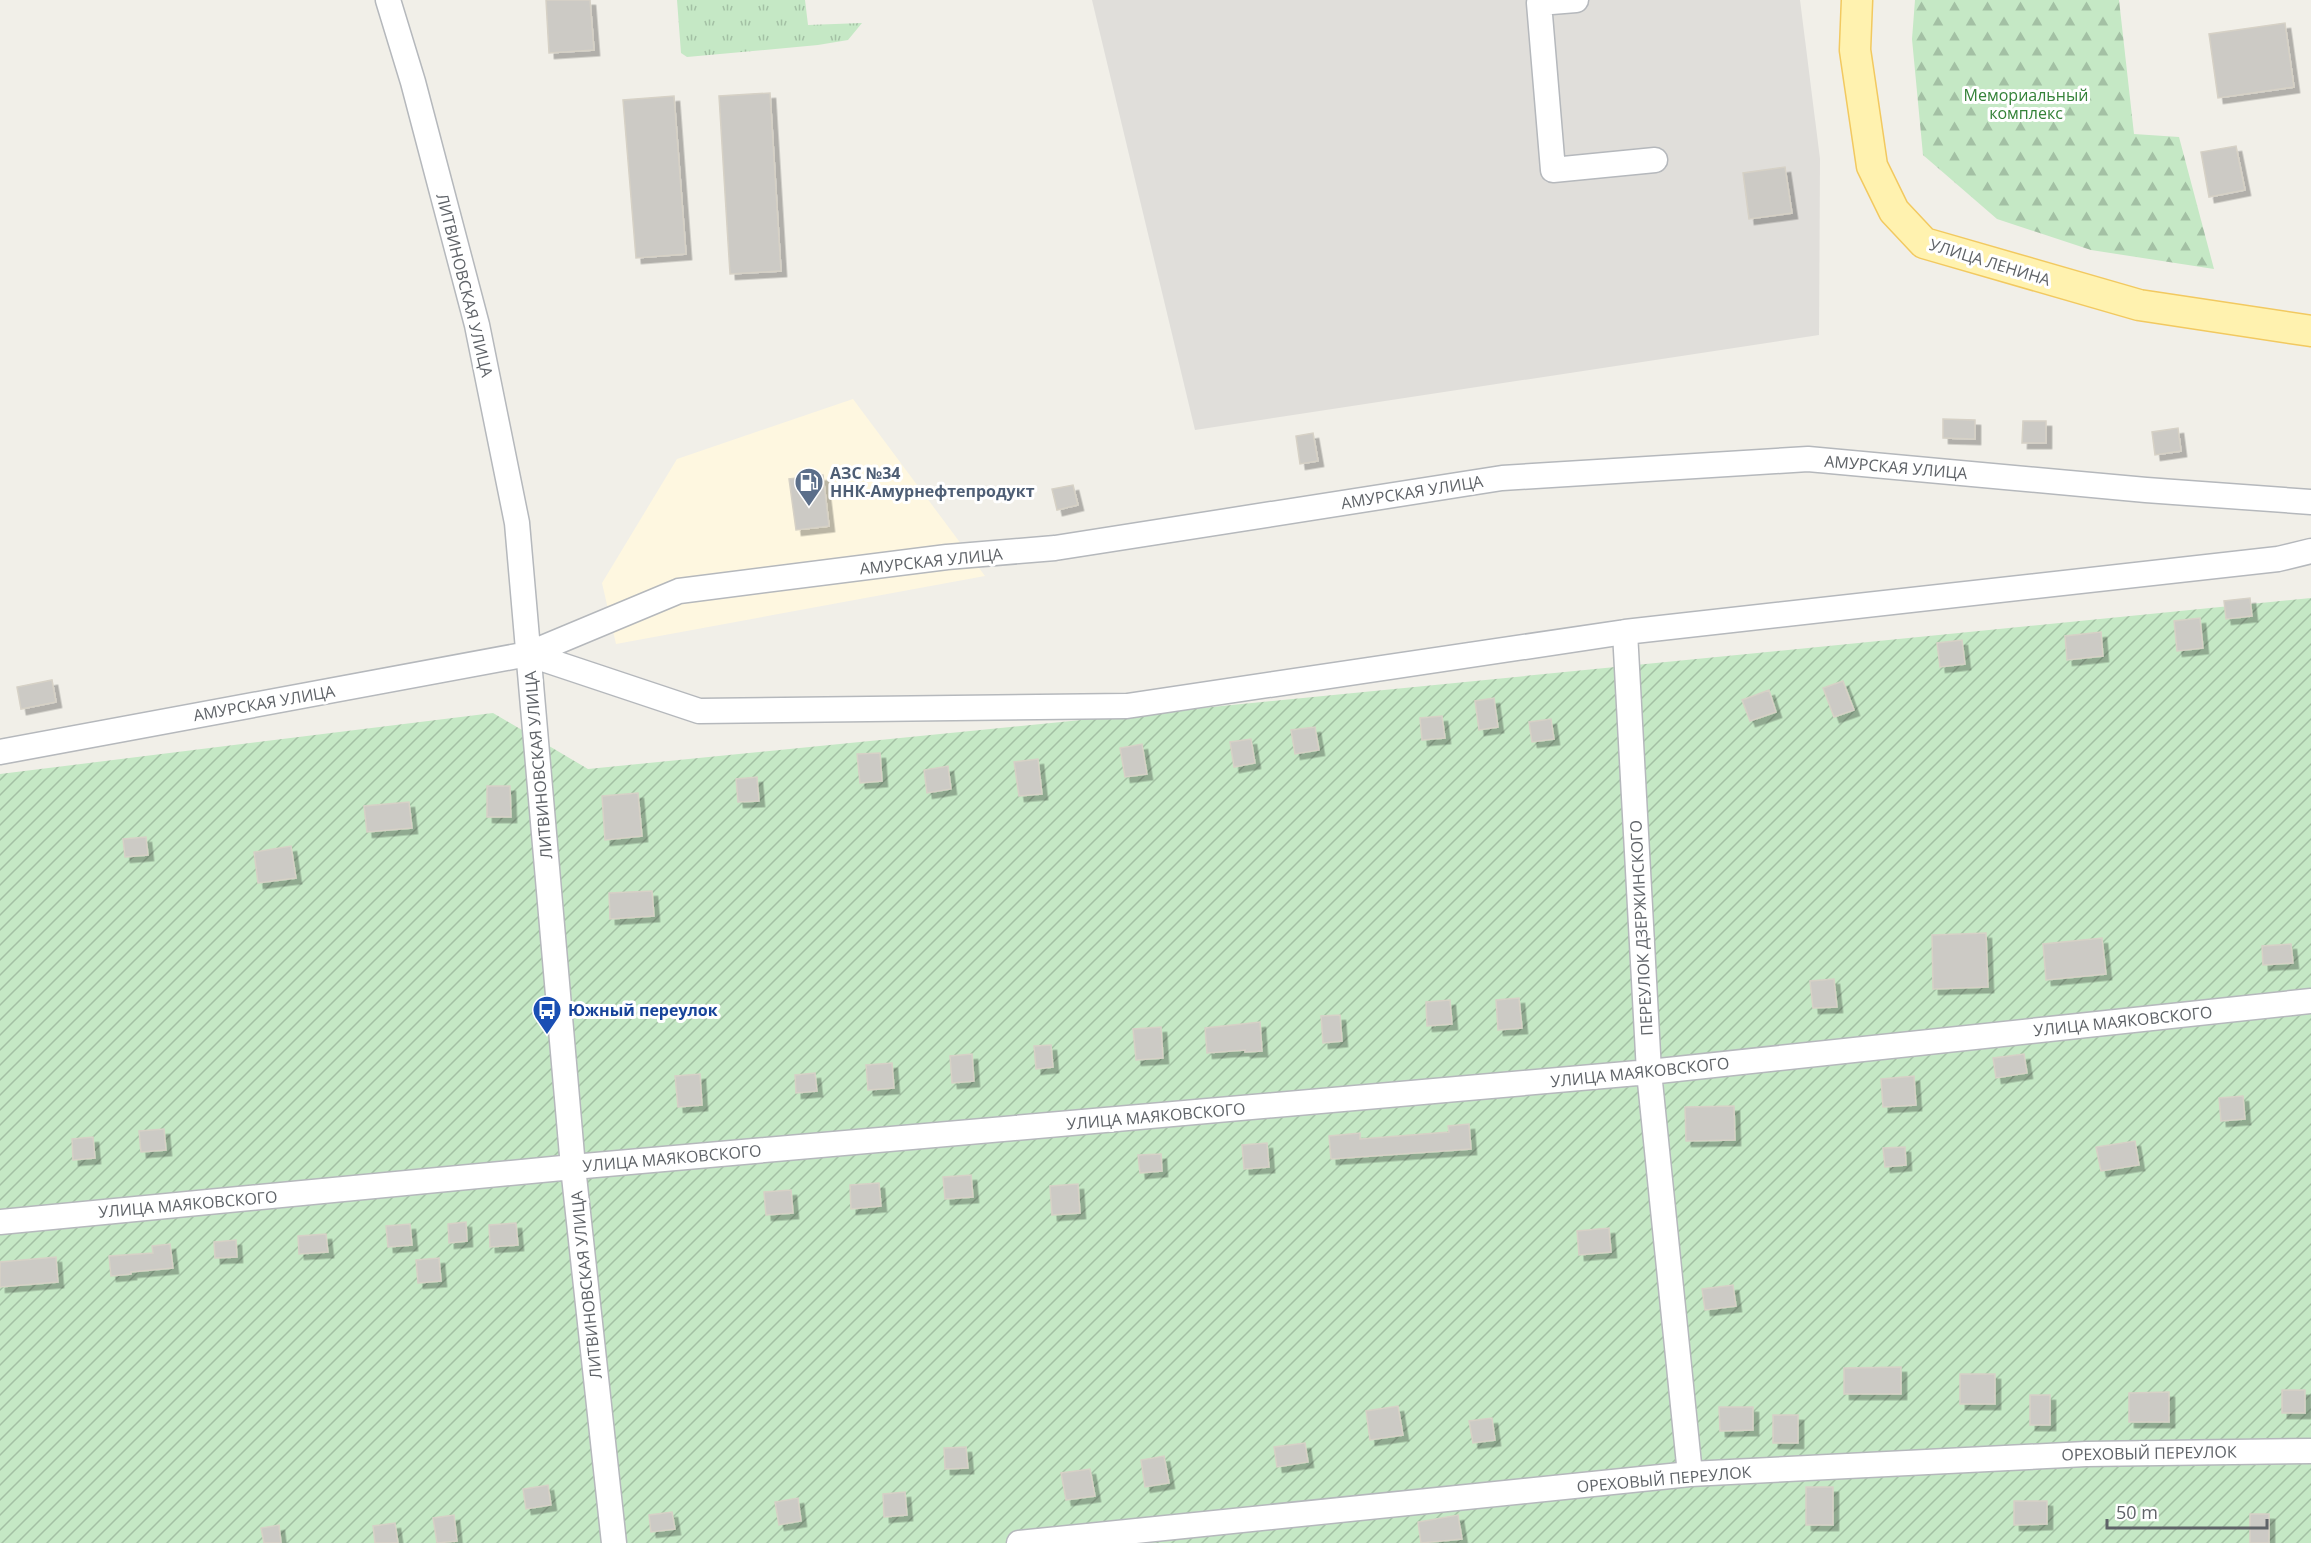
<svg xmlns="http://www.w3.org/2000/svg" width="2311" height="1543" font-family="'Open Sans',sans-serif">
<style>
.commercial{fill:#fef7e0}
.industrial{fill:#e0deda}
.forest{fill:url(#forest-firs)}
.park{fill:url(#park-tufts)}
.garden{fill:url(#garden-furrows)}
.building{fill:#cccac5;stroke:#d6d1c6;stroke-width:1.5;filter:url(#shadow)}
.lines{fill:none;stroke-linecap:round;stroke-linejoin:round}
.minor-casing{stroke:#b5b8bc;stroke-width:27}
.major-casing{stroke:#f2c960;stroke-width:33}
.minor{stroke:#fff;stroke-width:24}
.major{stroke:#fff2af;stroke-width:30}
.labels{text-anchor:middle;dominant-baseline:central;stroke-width:6;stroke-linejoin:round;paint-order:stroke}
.park-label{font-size:16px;fill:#348238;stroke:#fff}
.street-label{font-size:16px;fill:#5f6368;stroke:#fff}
.service-label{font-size:16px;font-weight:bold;fill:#4e5e75;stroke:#fff;text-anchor:start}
.transit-label{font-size:16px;font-weight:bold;fill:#164399;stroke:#fff;text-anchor:start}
</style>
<defs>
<pattern id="forest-firs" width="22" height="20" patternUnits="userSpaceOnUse" patternTransform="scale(1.5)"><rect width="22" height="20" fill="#c5e8c5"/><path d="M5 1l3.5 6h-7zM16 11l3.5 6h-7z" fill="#a3c0a4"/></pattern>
<pattern id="park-tufts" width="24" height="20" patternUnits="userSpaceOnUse" patternTransform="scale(1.5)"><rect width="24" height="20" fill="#c5e8c5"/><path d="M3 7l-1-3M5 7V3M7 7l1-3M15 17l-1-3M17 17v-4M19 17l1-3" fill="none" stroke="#a3c0a4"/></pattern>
<pattern id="garden-furrows" width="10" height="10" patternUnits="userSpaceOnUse" patternTransform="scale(1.5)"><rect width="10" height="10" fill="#c5e8c5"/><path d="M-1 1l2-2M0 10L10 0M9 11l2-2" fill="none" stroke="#a3c0a4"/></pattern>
<filter id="shadow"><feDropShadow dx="5.5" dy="5.5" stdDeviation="0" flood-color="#0004"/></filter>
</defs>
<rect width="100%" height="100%" fill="#f1efe8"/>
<path class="commercial" d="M 853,399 L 985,576 L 616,644 L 602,583 L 677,459 Z"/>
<path class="industrial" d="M 1092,0 L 1800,0 L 1820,159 L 1819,335 L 1195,430 Z"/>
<path class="forest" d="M 1915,0 L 2119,0 L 2134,134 L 2179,137 L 2214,269 L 2091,250 L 1997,219 L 1923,155 L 1912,39 Z"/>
<path class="park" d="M 677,0 L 805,0 L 808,25 L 862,23 L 848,40 L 818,45 L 687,57 L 681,53 Z"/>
<path class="garden" d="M 2311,598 L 2311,1543 L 0,1543 L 0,774 L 493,713 L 588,769 Z"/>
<path class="building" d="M 546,0 L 590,0 L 594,50 L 549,53 Z
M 2285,23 L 2294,87 L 2218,98 L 2209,34 Z
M 770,93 L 781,271 L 730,274 L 719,96 Z
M 674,96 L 686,254 L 636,258 L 623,100 Z
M 2236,146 L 2245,190 L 2209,197 L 2201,152 Z
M 1785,167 L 1792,213 L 1749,219 L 1743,173 Z
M 1943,419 L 1975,420 L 1975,439 L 1943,438 Z
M 2023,421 L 2046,421 L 2046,443 L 2022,443 Z
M 2178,428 L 2181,451 L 2155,455 L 2152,432 Z
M 1313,433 L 1318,461 L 1300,464 L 1296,436 Z
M 823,475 L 829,526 L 796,530 L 789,479 Z
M 1073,485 L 1078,505 L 1057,510 L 1052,489 Z
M 2250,598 L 2252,616 L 2226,619 L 2224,601 Z
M 2200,618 L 2203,648 L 2177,651 L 2174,621 Z
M 2101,632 L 2103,656 L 2067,660 L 2065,636 Z
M 1962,640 L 1965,664 L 1940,667 L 1937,643 Z
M 52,680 L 56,702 L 21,709 L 17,687 Z
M 1843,681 L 1854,710 L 1834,717 L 1823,688 Z
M 1769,690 L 1776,712 L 1750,721 L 1742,700 Z
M 1494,698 L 1498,727 L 1479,730 L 1475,701 Z
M 1442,716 L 1445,738 L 1422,740 L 1420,718 Z
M 1551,719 L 1554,739 L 1532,742 L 1529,722 Z
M 1315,727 L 1319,750 L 1295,754 L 1291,730 Z
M 1251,739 L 1255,763 L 1234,767 L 1230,742 Z
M 1142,744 L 1147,774 L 1125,777 L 1120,748 Z
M 880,753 L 882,781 L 860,783 L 857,754 Z
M 1038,759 L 1042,794 L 1019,796 L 1014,762 Z
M 948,766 L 951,789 L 927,793 L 924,770 Z
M 757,777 L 759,801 L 738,802 L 736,779 Z
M 487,786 L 510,786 L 511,817 L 487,817 Z
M 638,793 L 642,836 L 605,840 L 602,796 Z
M 409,802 L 412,828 L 367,832 L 364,806 Z
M 146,837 L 148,855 L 125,857 L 123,839 Z
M 291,846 L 296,878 L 258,883 L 254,852 Z
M 652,891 L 654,916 L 610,919 L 609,893 Z
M 1986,933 L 1988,987 L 1933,989 L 1932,935 Z
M 2102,938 L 2106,974 L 2046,980 L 2043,944 Z
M 2291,944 L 2293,963 L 2263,965 L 2262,946 Z
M 1834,979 L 1837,1007 L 1813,1008 L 1810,981 Z
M 1519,998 L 1522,1028 L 1498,1030 L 1496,1000 Z
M 1450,1000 L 1452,1024 L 1427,1026 L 1426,1002 Z
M 1340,1015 L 1342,1041 L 1323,1043 L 1321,1016 Z
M 1260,1022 L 1262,1051 L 1245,1052 L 1245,1050 L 1207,1053 L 1205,1028 Z
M 1161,1027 L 1163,1058 L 1136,1060 L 1133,1029 Z
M 1051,1045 L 1053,1067 L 1036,1069 L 1034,1046 Z
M 972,1054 L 974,1081 L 952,1083 L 950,1056 Z
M 2024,1054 L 2027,1073 L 1996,1078 L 1993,1058 Z
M 892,1063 L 894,1088 L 868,1090 L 866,1065 Z
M 815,1073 L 817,1091 L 796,1093 L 795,1075 Z
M 700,1074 L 702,1105 L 678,1107 L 675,1076 Z
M 1914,1076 L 1916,1105 L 1883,1107 L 1881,1079 Z
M 2243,1096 L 2245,1119 L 2221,1121 L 2219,1098 Z
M 1734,1106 L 1735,1140 L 1686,1141 L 1685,1107 Z
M 1469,1124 L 1471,1149 L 1331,1159 L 1329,1136 L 1360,1133 L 1360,1139 L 1449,1132 L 1448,1126 Z
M 164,1129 L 166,1150 L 141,1152 L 139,1131 Z
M 93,1137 L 95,1158 L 73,1160 L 72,1139 Z
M 2135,1141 L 2139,1165 L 2101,1171 L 2096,1147 Z
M 1267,1143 L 1269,1167 L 1244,1169 L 1242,1145 Z
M 1905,1147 L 1906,1165 L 1885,1167 L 1883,1148 Z
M 1161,1154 L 1162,1171 L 1140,1173 L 1138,1155 Z
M 971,1175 L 973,1197 L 945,1199 L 943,1177 Z
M 879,1183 L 881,1206 L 851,1209 L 850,1185 Z
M 1078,1184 L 1080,1213 L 1052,1215 L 1050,1186 Z
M 791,1190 L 793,1213 L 766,1215 L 764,1192 Z
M 466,1222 L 467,1241 L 449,1243 L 448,1224 Z
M 516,1223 L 518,1245 L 490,1247 L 489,1225 Z
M 410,1224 L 412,1245 L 388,1247 L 386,1226 Z
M 1609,1228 L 1611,1252 L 1579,1255 L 1577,1231 Z
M 326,1234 L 328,1252 L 299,1254 L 298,1236 Z
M 236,1240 L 237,1257 L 215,1258 L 214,1242 Z
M 170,1244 L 173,1268 L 131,1272 L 131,1274 L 111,1276 L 109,1256 L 153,1253 L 152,1246 Z
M 56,1257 L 58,1282 L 0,1287 L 0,1262 Z
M 439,1258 L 441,1281 L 418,1283 L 416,1260 Z
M 1733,1285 L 1736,1306 L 1705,1310 L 1702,1289 Z
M 1901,1367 L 1901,1394 L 1844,1394 L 1844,1368 Z
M 1960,1374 L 1995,1374 L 1995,1404 L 1960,1404 Z
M 2282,1390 L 2305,1390 L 2305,1413 L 2282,1413 Z
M 2169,1392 L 2169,1422 L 2129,1422 L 2129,1393 Z
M 2030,1395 L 2050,1395 L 2050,1425 L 2030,1425 Z
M 1398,1406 L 1403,1435 L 1370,1440 L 1366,1411 Z
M 1719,1407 L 1753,1407 L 1753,1430 L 1720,1431 Z
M 1773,1415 L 1798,1415 L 1798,1443 L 1773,1443 Z
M 1492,1418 L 1495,1440 L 1473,1443 L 1469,1421 Z
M 1305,1443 L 1308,1462 L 1277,1467 L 1274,1447 Z
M 966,1447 L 968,1468 L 945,1469 L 944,1448 Z
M 1164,1456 L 1169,1483 L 1145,1487 L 1141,1460 Z
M 1090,1469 L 1095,1496 L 1066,1500 L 1061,1473 Z
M 548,1485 L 551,1505 L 526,1509 L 523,1489 Z
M 1806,1487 L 1833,1487 L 1833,1525 L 1806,1525 Z
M 905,1492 L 907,1515 L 884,1517 L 883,1494 Z
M 798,1498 L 801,1521 L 779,1525 L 775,1502 Z
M 2014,1501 L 2047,1501 L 2047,1524 L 2014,1525 Z
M 672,1512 L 675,1529 L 651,1532 L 649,1515 Z
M 2250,1514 L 2269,1514 L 2269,1543 L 2250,1543 Z
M 454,1515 L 457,1541 L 437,1543 L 433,1518 Z
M 1458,1515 L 1462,1539 L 1421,1543 L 1418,1522 Z
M 395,1523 L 398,1543 L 375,1543 L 373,1526 Z
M 279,1525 L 281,1543 L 264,1543 L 261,1528 Z"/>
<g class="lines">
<g class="minor-casing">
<path id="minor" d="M 388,0 L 413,82 L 477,325 L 517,523 L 573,1167 L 614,1543
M 1576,0 L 1539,3 L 1553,170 L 1655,160
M 1625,632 L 1649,1072 L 1690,1474
M 528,654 L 699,711 L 1127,706 L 1625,632 L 2278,559 L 2311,551
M 0,752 L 528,654 L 679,591 L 947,557 L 1055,548 L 1502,478 L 1808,459 L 2146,490 L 2311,502
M 0,1222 L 573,1167 L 1649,1072 L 2311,1001
M 1019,1543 L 1690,1474 L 2086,1454 L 2311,1451"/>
</g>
<g class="major-casing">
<path id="major" d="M 1857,0 L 1855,50 L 1872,166 L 1894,211 L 1924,243 L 2139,305 L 2311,331"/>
</g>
<use href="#minor" class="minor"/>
<use href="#major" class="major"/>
</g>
<defs>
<g id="fuel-pin" transform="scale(1.5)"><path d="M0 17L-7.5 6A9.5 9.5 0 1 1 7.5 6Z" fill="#5c6f8a" stroke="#fff"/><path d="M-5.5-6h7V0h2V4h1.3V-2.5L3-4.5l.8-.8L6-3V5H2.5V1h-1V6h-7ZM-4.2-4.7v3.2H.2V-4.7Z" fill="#fff"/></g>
<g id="bus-pin" transform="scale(1.5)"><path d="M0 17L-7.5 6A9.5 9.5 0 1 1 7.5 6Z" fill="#1a4fb4" stroke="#fff"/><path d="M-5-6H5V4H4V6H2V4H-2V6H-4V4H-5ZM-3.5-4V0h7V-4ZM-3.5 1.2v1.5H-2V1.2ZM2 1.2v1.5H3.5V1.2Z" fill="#fff"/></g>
</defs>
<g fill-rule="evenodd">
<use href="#fuel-pin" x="809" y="482"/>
<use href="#bus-pin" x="547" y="1010"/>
</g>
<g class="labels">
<g class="park-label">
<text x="2026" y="95">Мемориальный<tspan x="2026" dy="18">комплекс</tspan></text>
</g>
<g class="street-label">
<text transform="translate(1990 262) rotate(17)">УЛИЦА ЛЕНИНА</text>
<text transform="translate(465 285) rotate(76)">ЛИТВИНОВСКАЯ УЛИЦА</text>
<text transform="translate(1896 467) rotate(5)">АМУРСКАЯ УЛИЦА</text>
<text transform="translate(1412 492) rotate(-9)">АМУРСКАЯ УЛИЦА</text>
<text transform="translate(931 561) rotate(-6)">АМУРСКАЯ УЛИЦА</text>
<text transform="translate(264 703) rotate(-10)">АМУРСКАЯ УЛИЦА</text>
<text transform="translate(538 765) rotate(-95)">ЛИТВИНОВСКАЯ УЛИЦА</text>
<text transform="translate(1641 928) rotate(-93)">ПЕРЕУЛОК ДЗЕРЖИНСКОГО</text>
<text transform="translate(2123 1021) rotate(-6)">УЛИЦА МАЯКОВСКОГО</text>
<text transform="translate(1640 1072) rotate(-6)">УЛИЦА МАЯКОВСКОГО</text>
<text transform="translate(1156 1116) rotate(-5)">УЛИЦА МАЯКОВСКОГО</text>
<text transform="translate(672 1158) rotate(-5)">УЛИЦА МАЯКОВСКОГО</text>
<text transform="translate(188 1204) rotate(-5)">УЛИЦА МАЯКОВСКОГО</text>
<text transform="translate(586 1285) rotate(-96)">ЛИТВИНОВСКАЯ УЛИЦА</text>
<text transform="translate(2149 1453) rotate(-1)">ОРЕХОВЫЙ ПЕРЕУЛОК</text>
<text transform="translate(1664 1479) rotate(-5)">ОРЕХОВЫЙ ПЕРЕУЛОК</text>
</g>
<g class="service-label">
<text x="830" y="473">АЗС №34<tspan x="830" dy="18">ННК-Амурнефтепродукт</tspan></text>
</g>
<g class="transit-label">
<text x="568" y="1010">Южный переулок</text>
</g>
</g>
<path d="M2107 1519v9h160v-9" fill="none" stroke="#5f6368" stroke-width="3"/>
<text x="2116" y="1519" font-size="18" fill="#5f6368" stroke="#ffffff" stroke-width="4.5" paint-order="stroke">50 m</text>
</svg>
